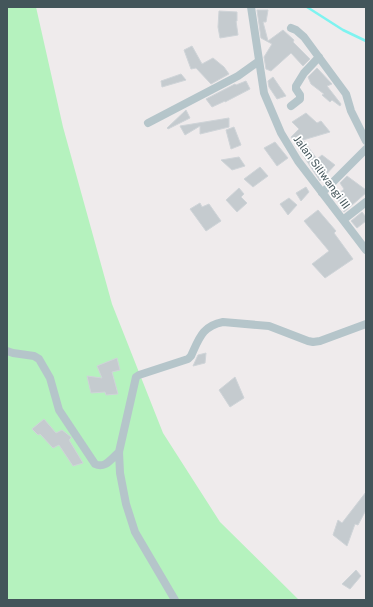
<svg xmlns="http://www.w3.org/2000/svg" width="373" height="607" font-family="'Public Sans',sans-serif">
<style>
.green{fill:#b5f2be}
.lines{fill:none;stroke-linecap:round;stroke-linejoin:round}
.stream{stroke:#7ef3f0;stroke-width:2.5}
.building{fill:#c5cbcf;stroke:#cfd4d8}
.street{stroke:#b5c5ca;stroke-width:8}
.labels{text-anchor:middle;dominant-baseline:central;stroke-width:3.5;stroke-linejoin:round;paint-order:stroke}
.street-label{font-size:11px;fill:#43555a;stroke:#fff}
</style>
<rect width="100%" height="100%" fill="#efebec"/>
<path class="green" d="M 7,7 L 36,7 L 63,127 L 112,304 L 163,433 L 220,522 L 299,600 L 7,600 Z"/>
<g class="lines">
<path class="stream" d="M 307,7 L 343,30 L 366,41"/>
</g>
<path class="building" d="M 257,10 L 268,10 L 266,22 L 263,22 L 268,41 L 283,30 L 294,40 L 293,42 L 310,59 L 303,66 L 291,53 L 271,71 L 266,69 L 264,57 L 272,44 L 261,38 Z
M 219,11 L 237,12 L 237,21 L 236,21 L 238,35 L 220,38 L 218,27 Z
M 192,46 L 202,64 L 213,58 L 224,67 L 229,74 L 211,84 L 196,68 L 191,69 L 184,50 Z
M 317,68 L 332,84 L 327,86 L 341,104 L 340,106 L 332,100 L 330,102 L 322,95 L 324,94 L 311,84 L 308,77 Z
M 181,74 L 186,80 L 162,87 L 161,81 Z
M 273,77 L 286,96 L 277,99 L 269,87 L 268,81 Z
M 246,81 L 250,89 L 225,102 L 225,101 L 212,107 L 206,99 L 235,84 L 236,85 Z
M 186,110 L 190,118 L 168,129 L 167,128 Z
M 306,113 L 317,123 L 321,121 L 330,132 L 303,140 L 317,159 L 322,155 L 335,165 L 320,181 L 291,137 L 299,129 L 292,122 Z
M 229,118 L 229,127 L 200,134 L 200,126 L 185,135 L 180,126 Z
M 234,127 L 241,145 L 231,149 L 226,130 Z
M 275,142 L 288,158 L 277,166 L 264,148 Z
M 239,157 L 245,166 L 232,170 L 221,160 Z
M 260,167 L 268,176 L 253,187 L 244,179 Z
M 347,176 L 366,190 L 366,193 L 344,212 L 336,196 L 344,189 L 340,183 Z
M 306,187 L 309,192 L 301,201 L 296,193 Z
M 239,188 L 244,194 L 241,197 L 247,203 L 237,212 L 226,200 Z
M 289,198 L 297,205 L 288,215 L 280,204 Z
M 200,203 L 202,207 L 209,204 L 221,221 L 206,231 L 190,209 Z
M 318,210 L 336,231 L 334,233 L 353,259 L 325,278 L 312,264 L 329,251 L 304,221 Z
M 362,212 L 366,217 L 366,221 L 357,228 L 351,221 Z
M 206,353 L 205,363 L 193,366 L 198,355 Z
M 117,358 L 120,370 L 112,372 L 118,394 L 106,395 L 105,392 L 91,393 L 87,376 L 102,378 L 97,366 Z
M 235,377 L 244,398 L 230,407 L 219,390 Z
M 44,419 L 56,433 L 62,430 L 71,437 L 71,438 L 69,440 L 83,463 L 73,466 L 59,445 L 53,448 L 40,434 L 38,435 L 32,429 Z
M 366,492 L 366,510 L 358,525 L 355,524 L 347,546 L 333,535 L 338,520 L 342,523 Z
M 356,570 L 361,576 L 350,589 L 342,584 Z"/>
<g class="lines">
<path class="street" d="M 251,7 L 264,93 L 281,133 L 298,161 L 366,250
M 291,28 L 296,30 L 304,37 L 346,94 L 351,111 L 366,141
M 291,106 L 300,99 L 300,95 L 296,89 L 296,86 L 304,73 L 319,57
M 148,123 L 238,76 L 259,61
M 322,193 L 366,149
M 343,220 L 366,202
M 7,351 L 13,353 L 34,356 L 39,359 L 50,378 L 59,410 L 95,464 C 105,469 111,459 119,452
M 175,600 L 135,532 L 126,504 L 120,473 L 119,452 L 136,377 L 139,375 L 188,359 L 191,356 C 199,339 202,326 223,322 L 269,326 L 308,341 L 313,342 L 320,341 L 366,324"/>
</g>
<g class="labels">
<g class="street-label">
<text transform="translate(322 172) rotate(54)">Jalan Siliwangi III</text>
</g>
</g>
<rect width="373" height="607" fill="none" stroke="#43555a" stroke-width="16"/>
</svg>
